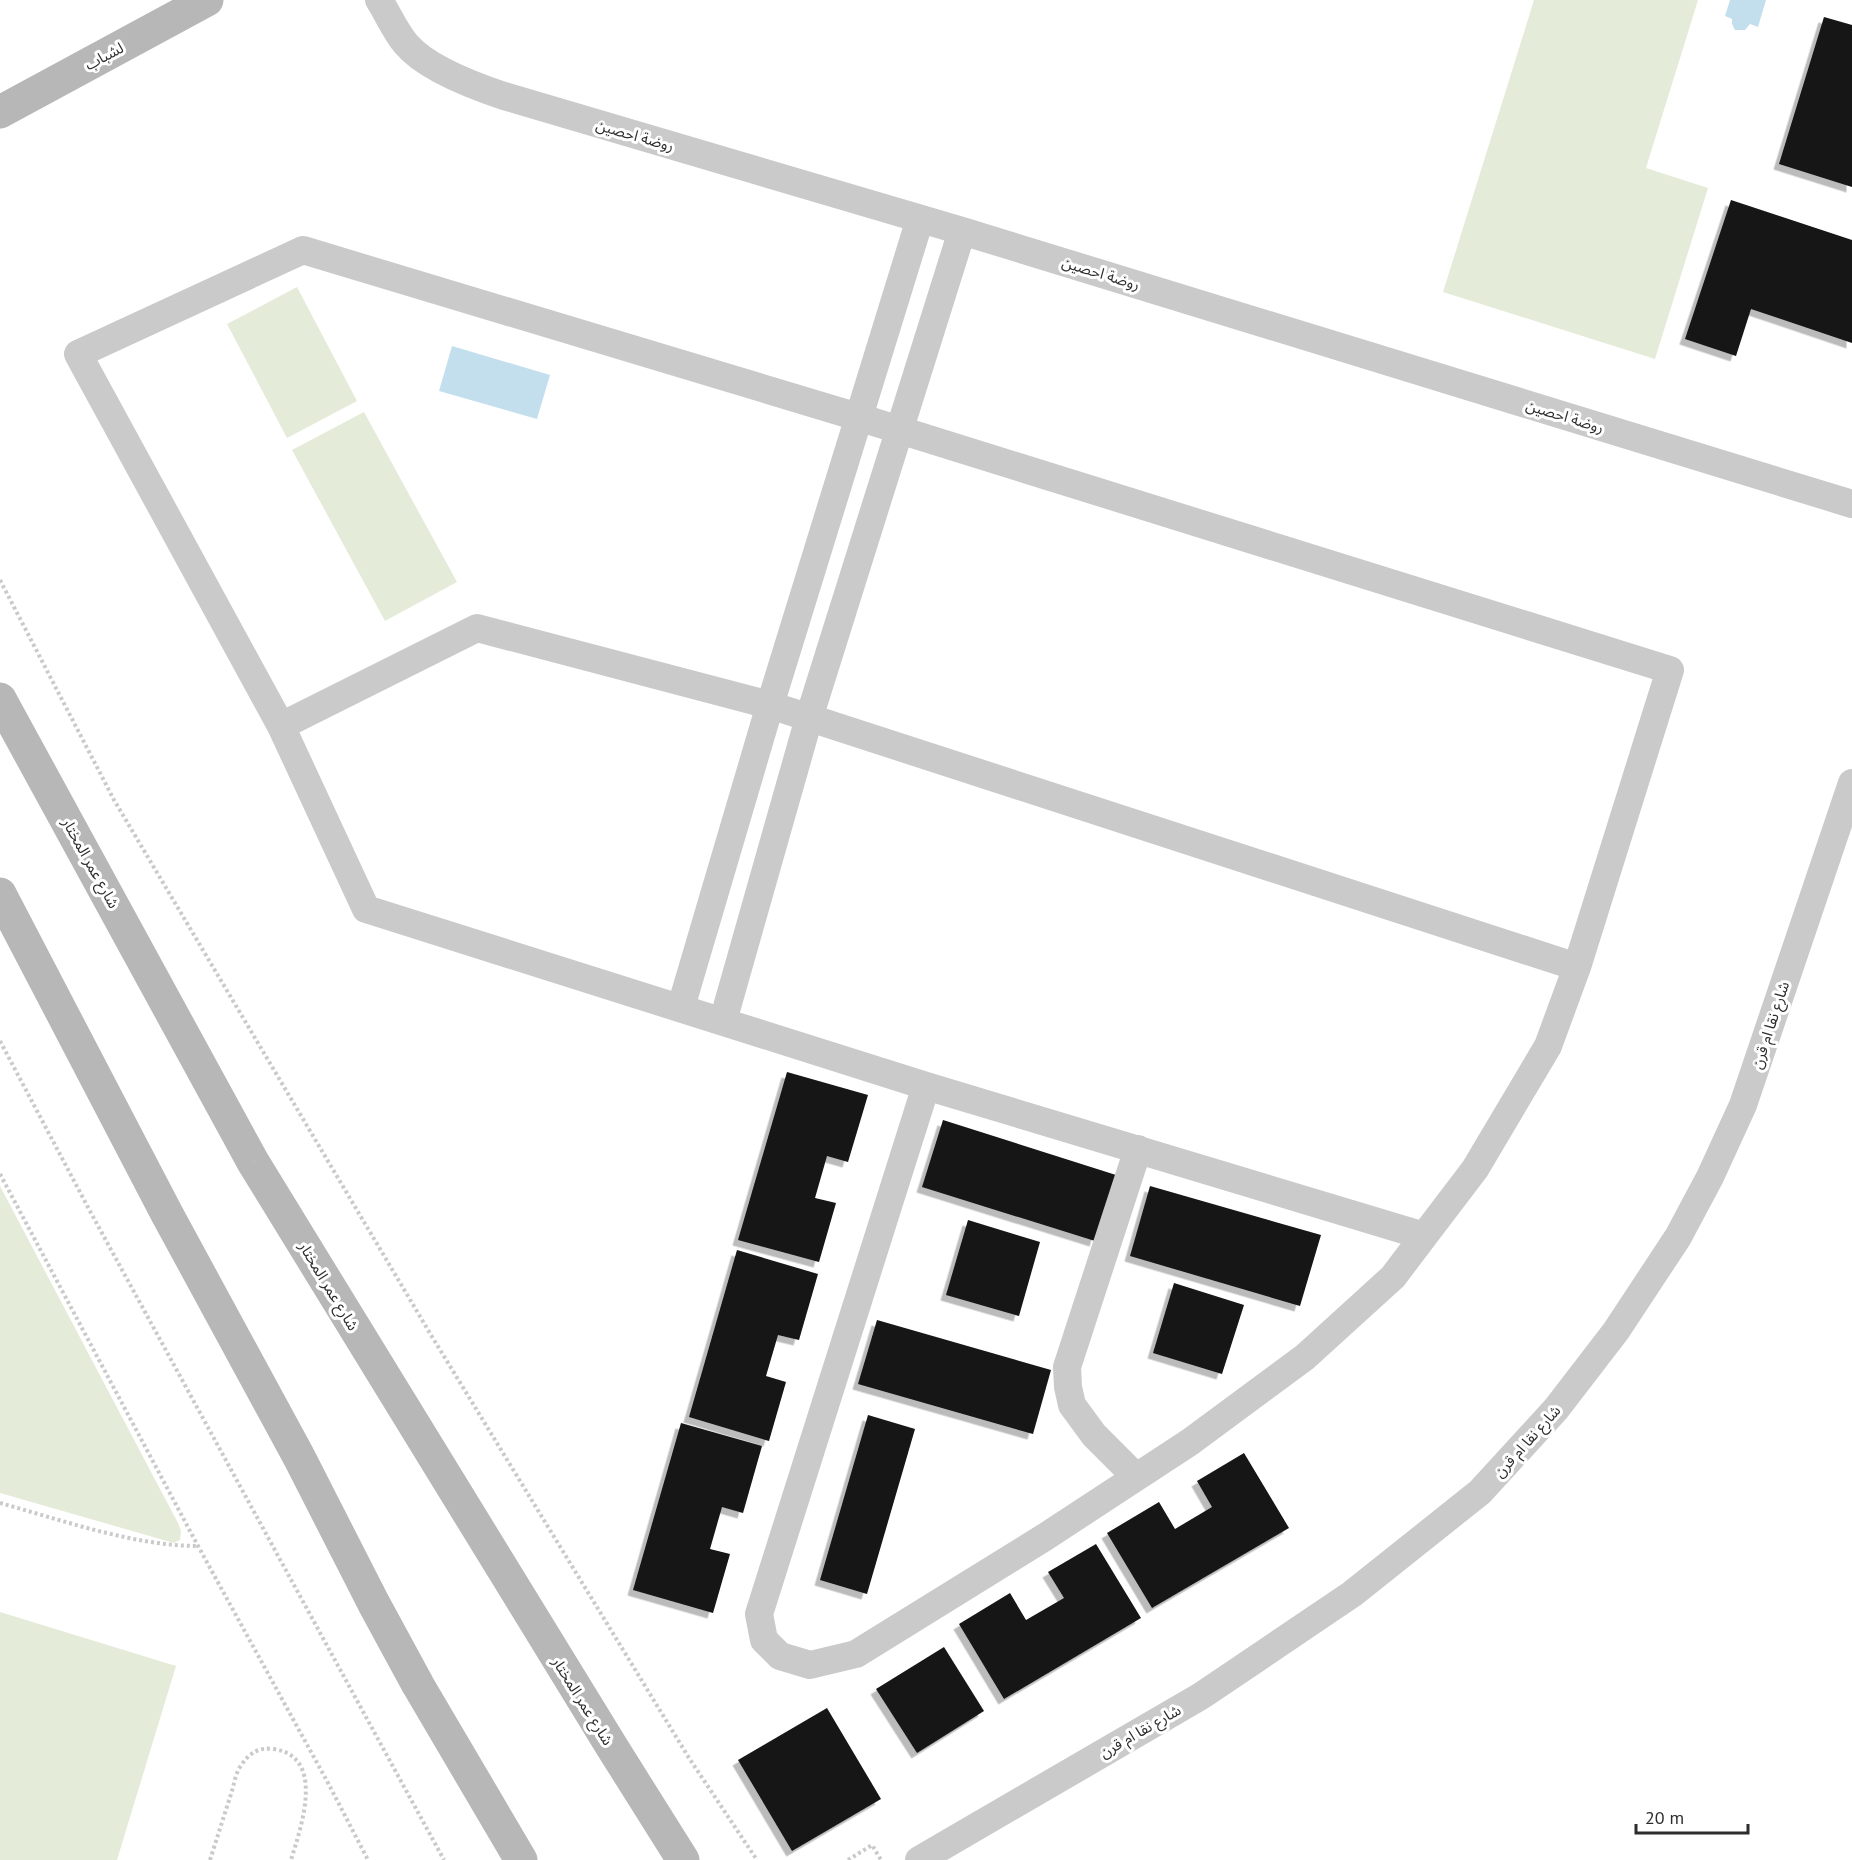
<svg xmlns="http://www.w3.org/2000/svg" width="1852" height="1860" font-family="'PT Sans','Noto Sans Arabic',sans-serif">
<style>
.green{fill:#e4ecd9}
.water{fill:#c3dfee}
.building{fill:#141414;filter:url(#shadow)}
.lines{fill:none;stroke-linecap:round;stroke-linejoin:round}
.path{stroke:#cacaca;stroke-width:4;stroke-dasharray:3 3;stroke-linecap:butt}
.street{stroke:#cacaca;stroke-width:28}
.secondary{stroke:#b7b7b7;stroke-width:33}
.labels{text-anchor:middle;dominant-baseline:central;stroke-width:6;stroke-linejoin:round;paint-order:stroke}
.street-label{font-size:15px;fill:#2d2d2d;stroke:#fff}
</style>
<defs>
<filter id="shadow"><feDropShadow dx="-5.5" dy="5.5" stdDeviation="0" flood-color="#0004"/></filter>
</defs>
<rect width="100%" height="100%" fill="#fff"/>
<path class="green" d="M 1534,0 L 1698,0 L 1646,168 L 1708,188 L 1655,359 L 1443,292 Z
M 297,287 L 357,401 L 287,438 L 227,324 Z
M 364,412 L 457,582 L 385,621 L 292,450 Z
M 0,1186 L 178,1523 L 181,1531 L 180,1540 L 174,1543 L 0,1493 Z
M 0,1612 L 176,1666 L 117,1860 L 0,1860 Z"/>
<path class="water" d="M 1730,0 L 1766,0 L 1758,27 L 1750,24 L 1745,30 L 1735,30 L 1732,24 L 1732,19 L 1725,16 Z
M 452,346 L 550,375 L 537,419 L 439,391 Z"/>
<path class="building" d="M 1824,17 L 1852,25 L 1852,187 L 1779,164 Z
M 1731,200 L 1852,240 L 1852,343 L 1751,309 L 1736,356 L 1685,339 Z
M 787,1072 L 868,1095 L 848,1162 L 827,1156 L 815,1198 L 836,1203 L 819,1262 L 738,1240 Z
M 943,1120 L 1116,1175 L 1095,1241 L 922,1187 Z
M 1150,1186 L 1321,1235 L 1300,1306 L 1130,1256 Z
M 968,1220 L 1040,1242 L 1019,1316 L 946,1295 Z
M 737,1250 L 818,1274 L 799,1340 L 778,1335 L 766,1376 L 786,1382 L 769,1441 L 689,1417 Z
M 1174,1283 L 1244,1305 L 1222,1374 L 1153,1353 Z
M 877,1320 L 1051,1370 L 1033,1434 L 858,1384 Z
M 868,1415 L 915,1429 L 867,1594 L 820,1580 Z
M 681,1423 L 762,1446 L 743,1513 L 722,1507 L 710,1549 L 730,1554 L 713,1613 L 633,1590 Z
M 1244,1453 L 1289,1528 L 1152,1608 L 1107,1533 L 1159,1502 L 1175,1529 L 1212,1507 L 1197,1481 Z
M 1096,1544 L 1141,1618 L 1004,1699 L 959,1624 L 1010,1593 L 1026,1620 L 1064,1598 L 1048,1572 Z
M 944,1647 L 984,1711 L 917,1753 L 876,1689 Z
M 827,1708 L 881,1799 L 792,1851 L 738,1760 Z"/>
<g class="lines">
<path class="path" d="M 0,580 L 114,800 L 431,1335 L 689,1758 L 757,1860
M 0,1041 L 91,1213 L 444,1860
M 0,1174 L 198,1546 L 327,1781 L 368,1860
M 0,1503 C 62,1520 134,1546 198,1546
M 210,1860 C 217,1838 224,1816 231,1794 C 234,1785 235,1775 240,1767 C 249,1753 258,1747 274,1749 C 326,1757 301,1827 291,1860
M 848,1860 L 872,1845 L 881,1860"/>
<path class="street" d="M 379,0 C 388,14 395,31 406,44 C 426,68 474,86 504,96 L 962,231 L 1852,504
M 303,250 L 858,417 L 1670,670 L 1577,967 L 1548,1046 L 1475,1169 L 1424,1236 L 926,1086 L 366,909 L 281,726 L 78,354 Z
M 281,726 L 477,628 L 770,705 L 1577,967
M 681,1007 L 770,705 L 920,219
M 723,1021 L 809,718 L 962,231
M 926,1086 L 759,1614 L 764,1640 L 780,1656 L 810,1665 L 856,1654 L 1045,1537 L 1190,1442 L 1305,1357 L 1393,1277 L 1424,1236
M 1136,1477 L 1094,1435 L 1072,1405 L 1068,1387 L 1067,1367 L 1138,1149
M 919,1860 L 1201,1696 L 1352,1594 L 1480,1492 L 1556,1409 L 1616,1331 L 1678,1237 L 1710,1177 L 1743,1105 L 1852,783"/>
<path class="secondary" d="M 0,112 L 207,0
M 0,699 L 253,1162 L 612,1747 L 683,1860
M 0,894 L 167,1214 L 299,1457 L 374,1604 L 418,1685 L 521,1860"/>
</g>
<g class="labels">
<g class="street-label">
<text transform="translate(104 56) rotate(-28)">لشباب</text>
<text transform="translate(635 135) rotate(16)">روضة احصين</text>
<text transform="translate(1101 273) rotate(17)">روضة احصين</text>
<text transform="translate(1565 416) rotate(17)">روضة احصين</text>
<text transform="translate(91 863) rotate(61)">شارع عمر المختار</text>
<text transform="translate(1770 1025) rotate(-72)">شارع نقا ام قرن</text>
<text transform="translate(329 1286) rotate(59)">شارع عمر المختار</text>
<text transform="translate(1527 1441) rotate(-48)">شارع نقا ام قرن</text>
<text transform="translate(583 1701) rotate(58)">شارع عمر المختار</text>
<text transform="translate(1140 1731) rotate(-30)">شارع نقا ام قرن</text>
</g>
</g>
<path d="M1636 1824v9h112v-9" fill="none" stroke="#2d2d2d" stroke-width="3"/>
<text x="1645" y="1824" font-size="18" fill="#2d2d2d" stroke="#ffffff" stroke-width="4.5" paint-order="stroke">20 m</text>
</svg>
